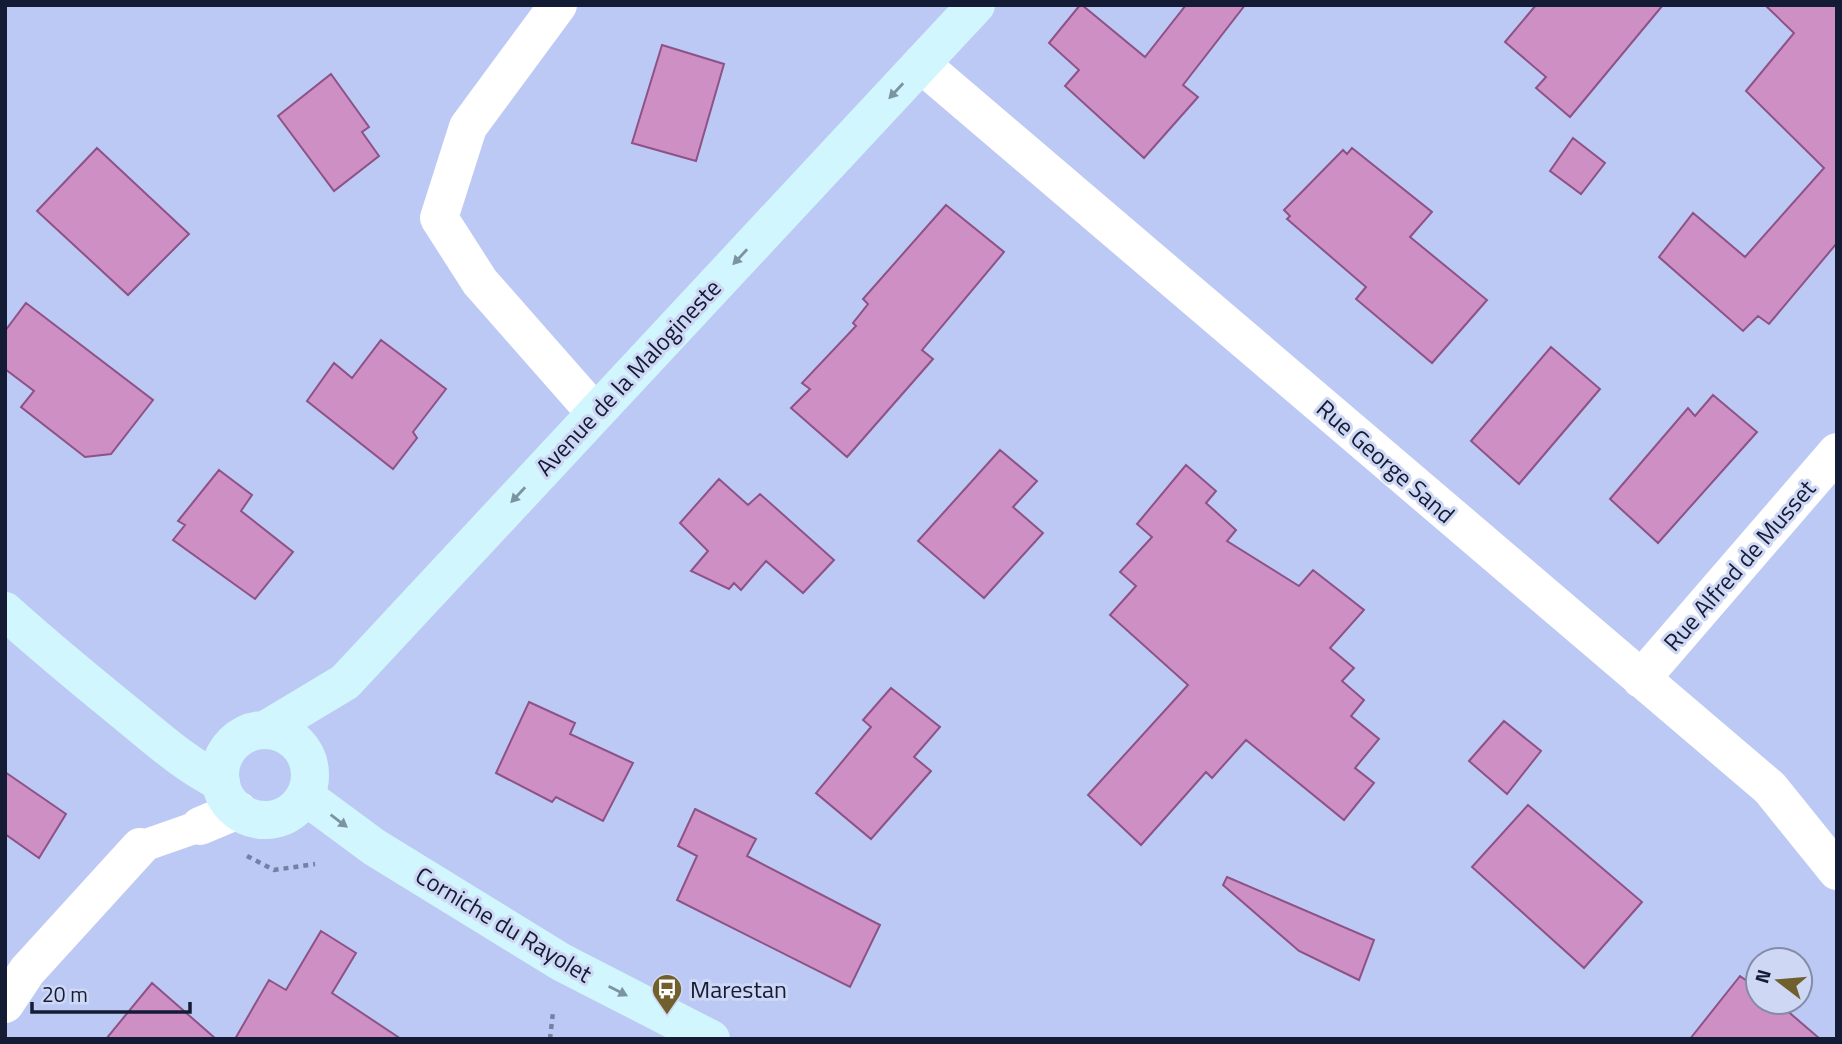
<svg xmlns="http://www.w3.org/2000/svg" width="1842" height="1044" font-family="'Titillium Web',sans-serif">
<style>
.building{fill:#ce8fc5;stroke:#8d5286;stroke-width:2}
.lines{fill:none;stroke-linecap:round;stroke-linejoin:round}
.path{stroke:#7680a5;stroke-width:4.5;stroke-dasharray:5 5;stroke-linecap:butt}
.lane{stroke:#fff;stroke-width:32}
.street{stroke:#fff;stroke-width:38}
.secondary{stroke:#d1f6fd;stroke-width:38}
.oneway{fill:#7c93a3}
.labels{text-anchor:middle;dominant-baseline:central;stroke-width:6;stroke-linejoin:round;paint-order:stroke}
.street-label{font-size:24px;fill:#141b35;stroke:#ced7f4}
.poi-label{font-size:24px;fill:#141b35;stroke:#ced7f4;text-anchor:start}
</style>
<rect width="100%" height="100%" fill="#bcc9f5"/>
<path class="building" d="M 1080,5 L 1082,5 L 1145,57 L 1186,5 L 1245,5 L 1183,85 L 1198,97 L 1144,158 L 1065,86 L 1079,70 L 1049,43 Z
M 1536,5 L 1663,5 L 1570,117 L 1536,88 L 1546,77 L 1505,42 Z
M 1765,5 L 1837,5 L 1837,243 L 1769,324 L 1758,316 L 1743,331 L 1659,257 L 1693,213 L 1745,257 L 1824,168 L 1746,91 L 1794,33 Z
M 662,45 L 724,64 L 696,161 L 632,143 Z
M 331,74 L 369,127 L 362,132 L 379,156 L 334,191 L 278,116 Z
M 1573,138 L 1605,163 L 1581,194 L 1550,171 Z
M 97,148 L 189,234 L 128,295 L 37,211 Z
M 1352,148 L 1432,212 L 1410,237 L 1487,300 L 1432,363 L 1356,299 L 1366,287 L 1287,219 L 1290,216 L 1284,210 L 1343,150 L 1347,154 Z
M 946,205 L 1004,252 L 922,350 L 933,359 L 847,457 L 791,408 L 810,389 L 802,383 L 856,326 L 853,323 L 868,304 L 863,299 Z
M 26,303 L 153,400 L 111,454 L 85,457 L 21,407 L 34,391 L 5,369 L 5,331 Z
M 381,340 L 446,389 L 413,432 L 417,438 L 393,469 L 307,401 L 334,363 L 352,378 Z
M 1551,347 L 1600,389 L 1519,484 L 1471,441 Z
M 1713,395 L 1757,432 L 1658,543 L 1610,499 L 1688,408 L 1695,416 Z
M 1000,450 L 1037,481 L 1013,507 L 1043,533 L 984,598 L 918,541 Z
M 1186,465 L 1216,491 L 1206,503 L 1236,530 L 1227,541 L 1299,586 L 1313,570 L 1364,610 L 1330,648 L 1354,668 L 1342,681 L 1364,700 L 1351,716 L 1379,739 L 1355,768 L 1374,783 L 1344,820 L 1246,740 L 1212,778 L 1206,772 L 1141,845 L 1088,795 L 1188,685 L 1110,615 L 1136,586 L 1120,572 L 1152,537 L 1137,524 Z
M 219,470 L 252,495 L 241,511 L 293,552 L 255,599 L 173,540 L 185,525 L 178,521 Z
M 719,479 L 748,505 L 760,494 L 834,560 L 803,593 L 766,561 L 741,590 L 734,583 L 729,589 L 691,571 L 708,551 L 680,523 Z
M 891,688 L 940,727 L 914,757 L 931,771 L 871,839 L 816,793 L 871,727 L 863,720 Z
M 529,702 L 575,723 L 570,734 L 633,763 L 603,821 L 556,797 L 552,802 L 496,773 Z
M 1504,721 L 1541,751 L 1507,794 L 1469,761 Z
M 5,772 L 66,814 L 39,858 L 5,834 Z
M 1528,805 L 1642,902 L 1584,968 L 1472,867 Z
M 695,809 L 756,839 L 747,856 L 880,925 L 850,987 L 677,900 L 697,856 L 678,846 Z
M 1227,877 L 1374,940 L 1359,980 L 1299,951 L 1223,885 Z
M 321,931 L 356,953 L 332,993 L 401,1039 L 235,1039 L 269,980 L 286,990 Z
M 1740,976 L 1758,989 L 1758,1002 L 1777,1002 L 1820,1039 L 1690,1039 Z
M 152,983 L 216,1039 L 106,1039 Z"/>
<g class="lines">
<path class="path" d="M 247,856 L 274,870 L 315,864
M 550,1039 L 553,1012"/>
<path class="lane" d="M 140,847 L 200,826"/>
<path class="street" d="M 558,5 L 468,127 L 439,218 L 480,282 L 583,399 L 597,411
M 921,64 L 1770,788 L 1837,871
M 1641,679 L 1837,452
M 200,826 L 238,810
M 5,1004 L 27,971 L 140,847"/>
<path class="secondary" d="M 5,611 C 47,649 90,684 133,719 C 161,742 188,766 221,782
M 265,730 L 345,682 L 976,5
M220 775a45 45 0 1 1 90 0a45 45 0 1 1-90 0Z
M 305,796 L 374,847 L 561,962 L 711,1039"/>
</g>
<defs><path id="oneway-solid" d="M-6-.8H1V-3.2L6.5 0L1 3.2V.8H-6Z" transform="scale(1.75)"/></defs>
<g class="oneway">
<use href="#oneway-solid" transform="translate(896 91) rotate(133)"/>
<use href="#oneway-solid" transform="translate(740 257) rotate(133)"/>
<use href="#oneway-solid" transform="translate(518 495) rotate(133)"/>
<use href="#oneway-solid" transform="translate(339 821) rotate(37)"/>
<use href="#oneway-solid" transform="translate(618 991) rotate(27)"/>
</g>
<defs>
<g id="bus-pin" transform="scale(1.575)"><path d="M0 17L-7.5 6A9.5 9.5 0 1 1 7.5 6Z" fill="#71602e" stroke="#ced7f4"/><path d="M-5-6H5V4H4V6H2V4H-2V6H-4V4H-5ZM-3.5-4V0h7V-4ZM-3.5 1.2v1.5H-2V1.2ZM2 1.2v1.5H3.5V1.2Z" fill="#fff"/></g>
</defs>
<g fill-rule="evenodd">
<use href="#bus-pin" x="667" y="989"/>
</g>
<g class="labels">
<g class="street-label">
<text transform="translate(628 377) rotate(-47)">Avenue de la Malogineste</text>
<text transform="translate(1386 461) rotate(41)">Rue George Sand</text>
<text transform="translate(1739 565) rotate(-49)">Rue Alfred de Musset</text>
<text transform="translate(504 924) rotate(31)">Corniche du Rayolet</text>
</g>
<g class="poi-label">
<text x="690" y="989">Marestan</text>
</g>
</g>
<rect width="1842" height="1044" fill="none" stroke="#141b35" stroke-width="14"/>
<g transform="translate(1779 981) rotate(286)"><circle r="33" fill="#ced7f4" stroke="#848ca8" stroke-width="2"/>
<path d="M0-5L12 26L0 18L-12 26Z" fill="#71602e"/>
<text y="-10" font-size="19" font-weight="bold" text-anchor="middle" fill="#141b35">N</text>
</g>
<path d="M32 1002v10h158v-10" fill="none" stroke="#141b35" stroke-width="3.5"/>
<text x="42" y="1002" font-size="21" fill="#141b35" stroke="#ced7f4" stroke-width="5" paint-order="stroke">20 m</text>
</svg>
